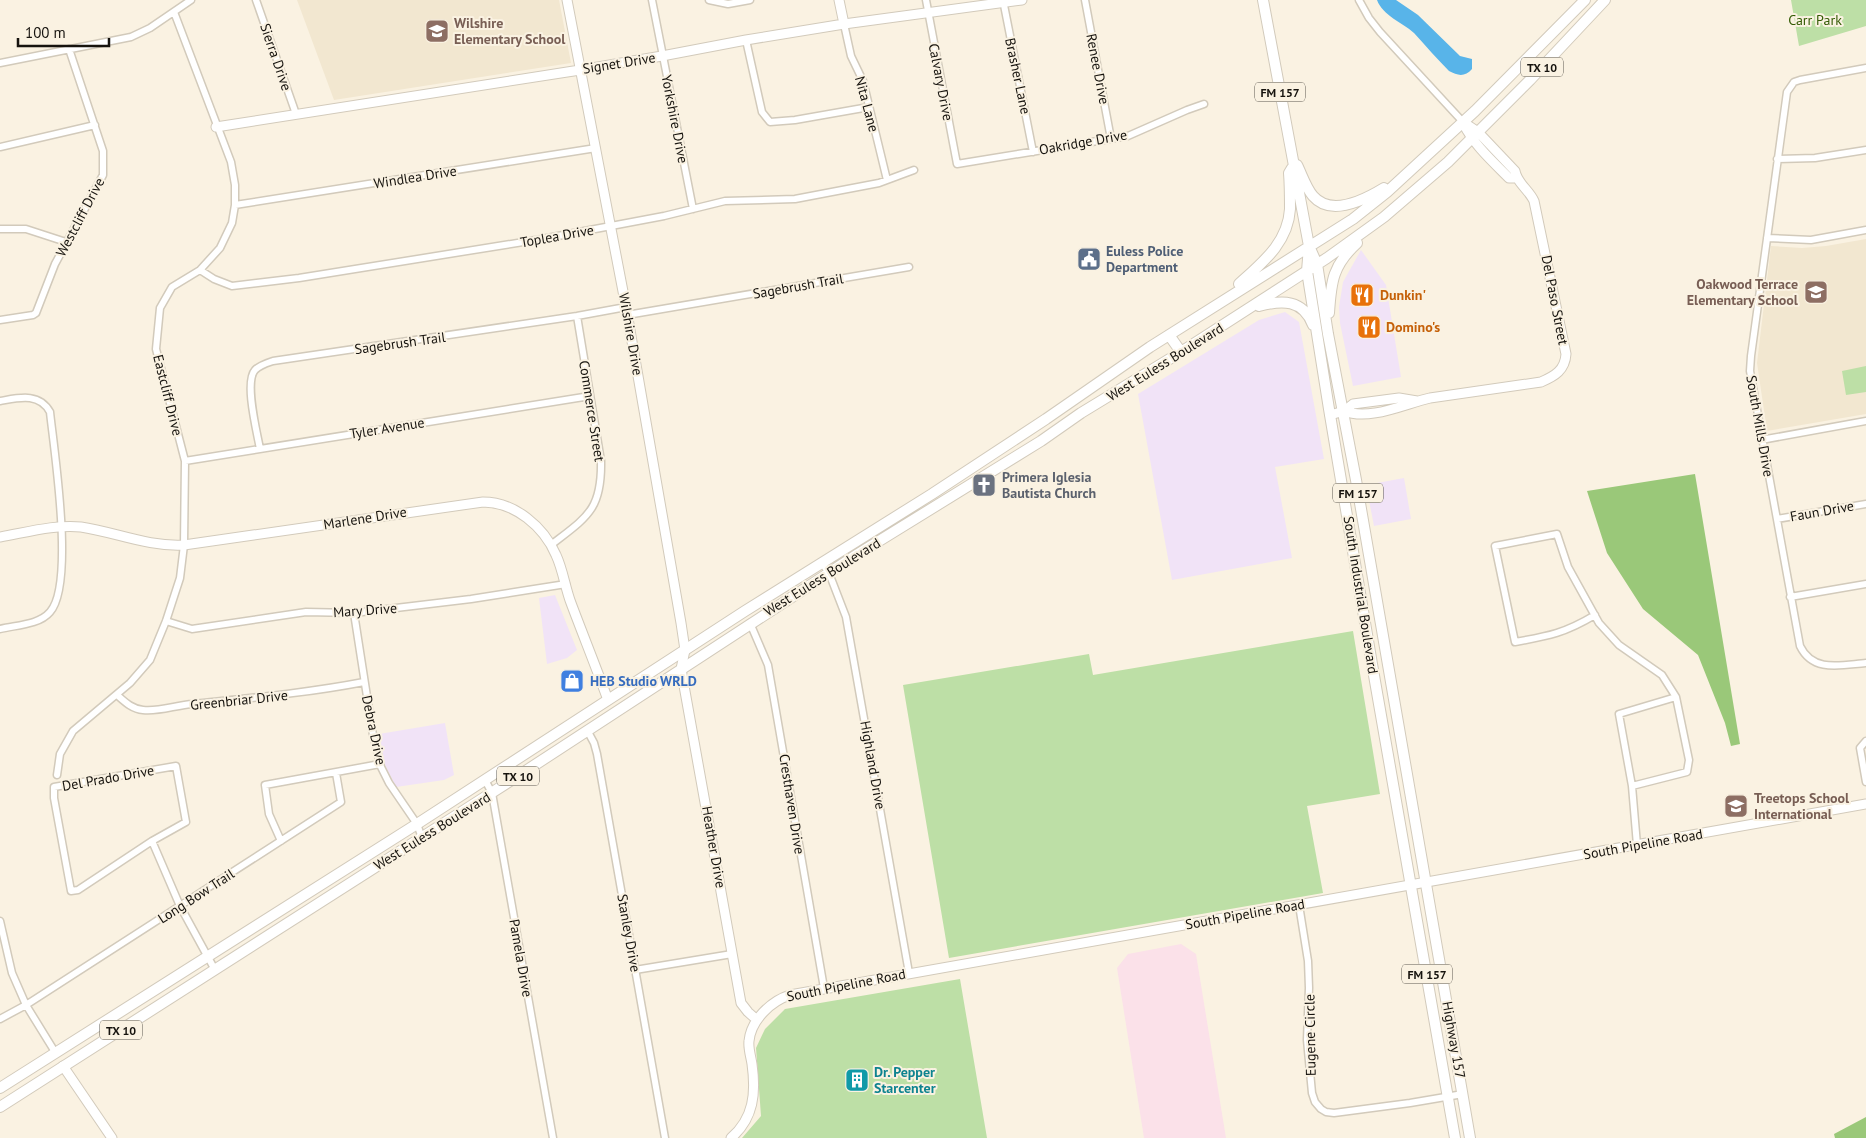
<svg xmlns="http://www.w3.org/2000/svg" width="1866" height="1138" font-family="'PT Sans',sans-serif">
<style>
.commercial{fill:#f1e3f7}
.industrial{fill:#fbe1e9}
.built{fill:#f2e7d0}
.green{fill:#bddfa6}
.forest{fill:#9ac879}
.water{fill:#58b4e9}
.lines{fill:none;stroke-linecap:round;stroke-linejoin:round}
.street-casing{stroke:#d2cabb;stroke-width:9}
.secondary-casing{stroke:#d2cabb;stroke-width:11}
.primary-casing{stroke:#d2cabb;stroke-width:12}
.street{stroke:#fff;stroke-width:6}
.secondary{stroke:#fff;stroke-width:9}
.primary{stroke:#fff;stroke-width:10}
.labels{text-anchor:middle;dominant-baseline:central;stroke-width:4;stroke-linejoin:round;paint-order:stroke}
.shield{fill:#faf2e2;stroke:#5a564e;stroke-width:1}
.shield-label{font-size:12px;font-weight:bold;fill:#16130e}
.park-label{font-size:14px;fill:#335b04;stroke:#faf2e2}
.education-label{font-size:14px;font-weight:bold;fill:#785e54;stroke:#faf2e2;text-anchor:start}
.street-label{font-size:14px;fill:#16130e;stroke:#faf2e2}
.service-label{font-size:14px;font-weight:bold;fill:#4e5e75;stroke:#faf2e2;text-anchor:start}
.food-label{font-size:14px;font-weight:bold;fill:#c56008;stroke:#faf2e2;text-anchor:start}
.worship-label{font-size:14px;font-weight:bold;fill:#5b616d;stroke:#faf2e2;text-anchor:start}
.shop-label{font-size:14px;font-weight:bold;fill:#366cbe;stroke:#faf2e2;text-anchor:start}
.culture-label{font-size:14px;font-weight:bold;fill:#0d838f;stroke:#faf2e2;text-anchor:start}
</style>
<rect width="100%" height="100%" fill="#faf2e2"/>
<path class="commercial" d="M 1361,250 L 1386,285 L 1401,377 L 1353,386 L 1340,323 L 1339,307 L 1343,282 Z
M 1285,312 L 1299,322 L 1324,459 L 1275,467 L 1292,558 L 1172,580 L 1138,394 L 1259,320 Z
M 1404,478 L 1411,519 L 1374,526 L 1366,485 Z
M 555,595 L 577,650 L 567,658 L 547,664 L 539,598 Z
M 445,723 L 454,775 L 444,780 L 396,787 L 385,765 L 379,734 Z"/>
<path class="industrial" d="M 1181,944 L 1196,954 L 1226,1138 L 1144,1138 L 1117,968 L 1128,954 Z"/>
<path class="built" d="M 297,0 L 559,0 L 571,63 L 334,100 Z
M 1866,239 L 1866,414 L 1767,431 L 1757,363 L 1771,246 L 1802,248 L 1826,246 Z"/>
<path class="green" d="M 1791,0 L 1866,0 L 1866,26 L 1799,46 Z
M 1866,366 L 1866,392 L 1846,395 L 1842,371 Z
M 1353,631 L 1380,794 L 1307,806 L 1323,893 L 949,958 L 903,685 L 1089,654 L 1093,675 Z
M 960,979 L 987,1138 L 742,1138 L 761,1116 L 756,1048 L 765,1029 L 785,1009 Z"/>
<path class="forest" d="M 1695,474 L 1740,744 L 1731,746 L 1725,723 L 1698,655 L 1643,609 L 1607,553 L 1587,491 Z
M 1866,1117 L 1866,1138 L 1835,1138 L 1834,1134 Z"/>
<path class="water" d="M 1377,0 L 1396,0 L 1418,15 L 1460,56 L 1472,59 L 1472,69 C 1465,77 1458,76 1449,71 C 1437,59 1426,46 1414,33 C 1402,22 1383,16 1377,0 Z"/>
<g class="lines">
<g class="street-casing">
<path id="street" d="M 256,0 L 296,114
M 652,0 L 693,209
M 709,0 L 728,4 L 750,0
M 926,0 L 957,164 L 1128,136 L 1187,110 L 1204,104
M 1003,0 L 1033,152
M 1085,0 L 1111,139
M 1359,0 L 1369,18 L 1380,32 L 1463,122
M 844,24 L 851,56 L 863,81 L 887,180
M 746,40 L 762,112 L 770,122 L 795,120 L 869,107
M 0,63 L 131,37 L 150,28 L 191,0
M 1866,68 L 1800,80 L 1794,82 L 1787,92 L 1751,356 L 1750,371 L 1800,646 C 1813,673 1841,665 1866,663
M 0,147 L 95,125
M 1777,159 L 1815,158 L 1866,150
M 235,205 L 596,148
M 0,229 L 26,229 L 66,242
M 1767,238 L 1811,240 L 1866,230
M 200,270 L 214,279 L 232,286 L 299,278 L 542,239 L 664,216 L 725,201 L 795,199 L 879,183 L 914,170
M 627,315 L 909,267
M 0,320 L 33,315 L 36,313 L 55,264 L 103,175 L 103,151 L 69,49
M 0,401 C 18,398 39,392 50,412 C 54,450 75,584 50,612 C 39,625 16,625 0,629
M 1761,440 L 1866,421
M 260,449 C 257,432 244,382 255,370 C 260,365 267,363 273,361 L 577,316 L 626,307
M 185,461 L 590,396
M 1777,519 L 1866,504
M 551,545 C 587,517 602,510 601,461 L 577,316
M 822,563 L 829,573 L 846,617 L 909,973
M 1790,597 L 1866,584
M 354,613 L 373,735 L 381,767 L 389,783 L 417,824 L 422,838
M 1595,615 C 1565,633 1549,636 1515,642 L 1495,546 L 1557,534 L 1568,567 L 1599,623 L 1619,645 L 1662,675 L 1676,697 L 1689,760 L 1687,772 L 1632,786
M 166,621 L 192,629 L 306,612 L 354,613 L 471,599 L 566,584
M 750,623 L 768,665 L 824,988
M 117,695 C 125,702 132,709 143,710 C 159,712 176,705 193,704 C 250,698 307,693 364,682
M 587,730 L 594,743 L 597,754 L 665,1138
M 1866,741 L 1860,748 L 1866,782
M 176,766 L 186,822 L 152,841 L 78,890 L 71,891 L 54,798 L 54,787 Z
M 57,775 L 60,754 L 73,731 L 130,683 L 150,660 L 166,621 L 180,578 L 184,545 L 185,461 L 156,349 L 160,308 L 172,287 L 200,270 L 220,248 L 232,223 L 235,205 L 235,185 L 231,162 L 174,12
M 485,780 L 492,793 L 553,1138
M 152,841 L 180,906 L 215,970
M 281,841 L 269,814 L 265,785 L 380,764
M 1637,845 L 1632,786 L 1619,714 L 1676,697
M 1299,905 L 1308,961 L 1309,988 L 1307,1040 L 1312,1093 L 1315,1102 L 1321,1109 L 1326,1112 L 1334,1113 L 1410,1103 L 1463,1094
M 0,921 L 12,973 L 26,1005 L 55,1052
M 635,970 L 732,954
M 0,1019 L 26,1005 L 341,802 L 336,773"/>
</g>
<g class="secondary-casing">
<path id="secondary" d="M 567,0 L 626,307 L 681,623 L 685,650 L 681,669 L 741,1003 L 748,1012 L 757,1020
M 839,0 L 844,24
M 1463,123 C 1474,145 1492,161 1509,178 L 1516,178
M 216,127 L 580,70 L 662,56 L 746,40 L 844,24 L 1022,0
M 1344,411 C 1370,421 1404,404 1430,398 L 1541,382 C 1555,376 1565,370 1566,354 L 1534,201 C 1529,190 1517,183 1515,171 L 1478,132 L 1463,122
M 1330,415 L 1344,411 L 1353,404 L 1399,398 L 1417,401
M 0,537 C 24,533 56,524 81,527 C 115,532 148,547 184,545 L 483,502 C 515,502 544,527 556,555 C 563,570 565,587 571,603 C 583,635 596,667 608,700
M 63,1066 L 112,1138
M 731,1138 C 754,1118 756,1093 752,1064 C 751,1057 748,1048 749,1041 C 751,1020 771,1001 790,995 L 1866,804"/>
</g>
<g class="primary-casing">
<path id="primary" d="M 1263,0 L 1309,246 L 1317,264 L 1328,334 L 1356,480 L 1470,1138
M 1297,165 C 1302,175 1306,188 1313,196 C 1331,217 1366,199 1384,188
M 1309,247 L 1307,271 L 1329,409 L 1372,664 L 1455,1138
M 1239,284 C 1262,263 1288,243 1290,209 C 1290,197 1290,185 1289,173 L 1292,168
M 1259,306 C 1282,300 1303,299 1313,325
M 1329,313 C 1331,281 1333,265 1357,243
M 1169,335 L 1181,352
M 0,1088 L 417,824 L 745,611 L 932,494 L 1046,419 L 1150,347 L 1353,219 L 1387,192 L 1475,111 L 1585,0
M 0,1107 L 521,774 L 858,554 L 1041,441 L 1081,413 L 1181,352 L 1327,258 L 1384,217 L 1448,162 L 1530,80 L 1605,0"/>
</g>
<use href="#street" class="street"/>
<use href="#secondary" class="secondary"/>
<use href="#primary" class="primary"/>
</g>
<defs>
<g id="school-square" transform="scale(1.25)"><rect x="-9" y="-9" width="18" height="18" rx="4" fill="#8d6e63" stroke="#faf2e2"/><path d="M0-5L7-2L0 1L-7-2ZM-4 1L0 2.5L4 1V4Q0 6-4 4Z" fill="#fff"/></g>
<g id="civic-square" transform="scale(1.25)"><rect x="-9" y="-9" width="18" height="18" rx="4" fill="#5c6f8a" stroke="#faf2e2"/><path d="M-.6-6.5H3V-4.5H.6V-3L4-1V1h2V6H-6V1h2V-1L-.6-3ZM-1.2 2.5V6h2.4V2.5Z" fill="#fff"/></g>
<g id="restaurant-square" transform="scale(1.25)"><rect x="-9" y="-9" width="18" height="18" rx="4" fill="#e8710a" stroke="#faf2e2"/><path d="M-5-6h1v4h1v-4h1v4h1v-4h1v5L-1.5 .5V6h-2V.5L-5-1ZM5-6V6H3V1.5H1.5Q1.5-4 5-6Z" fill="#fff"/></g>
<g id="church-square" transform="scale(1.25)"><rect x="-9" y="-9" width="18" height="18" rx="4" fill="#6b7280" stroke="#faf2e2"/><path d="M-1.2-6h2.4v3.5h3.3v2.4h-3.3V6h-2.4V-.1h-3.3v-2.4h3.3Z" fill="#fff"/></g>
<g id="shop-square" transform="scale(1.25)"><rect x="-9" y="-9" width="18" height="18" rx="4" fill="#3f7fe0" stroke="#faf2e2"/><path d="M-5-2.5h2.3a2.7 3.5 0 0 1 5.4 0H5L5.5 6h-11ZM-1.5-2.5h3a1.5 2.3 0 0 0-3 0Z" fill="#fff"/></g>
<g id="building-square" transform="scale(1.25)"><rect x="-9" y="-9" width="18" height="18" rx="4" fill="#0f9aa8" stroke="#faf2e2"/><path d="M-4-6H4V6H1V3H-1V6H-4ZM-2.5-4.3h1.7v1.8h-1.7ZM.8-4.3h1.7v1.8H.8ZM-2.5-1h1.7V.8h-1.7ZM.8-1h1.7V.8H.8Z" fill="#fff"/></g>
</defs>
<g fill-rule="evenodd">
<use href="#school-square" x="437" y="31"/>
<use href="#civic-square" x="1089" y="259"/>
<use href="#school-square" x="1816" y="292"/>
<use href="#restaurant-square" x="1362" y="295"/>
<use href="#restaurant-square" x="1369" y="327"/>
<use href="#church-square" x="984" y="485"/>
<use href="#shop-square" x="572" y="681"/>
<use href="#school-square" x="1736" y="806"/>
<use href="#building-square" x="857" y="1080"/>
</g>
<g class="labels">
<g class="shield">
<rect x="1521" y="57.5" width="42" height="19" rx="4"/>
<rect x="1255" y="82.5" width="50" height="19" rx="4"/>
<rect x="1333" y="483.5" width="50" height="19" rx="4"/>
<rect x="497" y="766.5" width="42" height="19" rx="4"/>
<rect x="1402" y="964.5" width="50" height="19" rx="4"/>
<rect x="100" y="1020.5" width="42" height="19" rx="4"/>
</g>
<g class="shield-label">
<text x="1542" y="67">TX 10</text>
<text x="1280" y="92">FM 157</text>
<text x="1358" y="493">FM 157</text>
<text x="518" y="776">TX 10</text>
<text x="1427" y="974">FM 157</text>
<text x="121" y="1030">TX 10</text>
</g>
<g class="park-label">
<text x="1815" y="20">Carr Park</text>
</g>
<g class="education-label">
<text x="454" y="23">Wilshire<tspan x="454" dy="16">Elementary School</tspan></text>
<text x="1798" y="284" text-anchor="end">Oakwood Terrace<tspan x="1798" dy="16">Elementary School</tspan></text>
<text x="1754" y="798">Treetops School<tspan x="1754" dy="16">International</tspan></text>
</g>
<g class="street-label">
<text transform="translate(276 57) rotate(71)">Sierra Drive</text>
<text transform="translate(619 63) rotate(-9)">Signet Drive</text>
<text transform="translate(1098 69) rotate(79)">Renee Drive</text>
<text transform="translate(1018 76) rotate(78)">Brasher Lane</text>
<text transform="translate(941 82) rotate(79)">Calvary Drive</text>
<text transform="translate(867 104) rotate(75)">Nita Lane</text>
<text transform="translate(675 119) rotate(79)">Yorkshire Drive</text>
<text transform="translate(1083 142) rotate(-10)">Oakridge Drive</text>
<text transform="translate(415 177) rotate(-9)">Windlea Drive</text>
<text transform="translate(80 217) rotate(-62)">Westcliff Drive</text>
<text transform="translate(557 236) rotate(-10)">Toplea Drive</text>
<text transform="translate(798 286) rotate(-10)">Sagebrush Trail</text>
<text transform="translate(1555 300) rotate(79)">Del Paso Street</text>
<text transform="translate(631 334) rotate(80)">Wilshire Drive</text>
<text transform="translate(400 343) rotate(-8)">Sagebrush Trail</text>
<text transform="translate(1165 362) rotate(-32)">West Euless Boulevard</text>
<text transform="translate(168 395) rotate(76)">Eastcliff Drive</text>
<text transform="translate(592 411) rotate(81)">Commerce Street</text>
<text transform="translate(1760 426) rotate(80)">South Mills Drive</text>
<text transform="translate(387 428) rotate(-9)">Tyler Avenue</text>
<text transform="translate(1822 511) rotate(-10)">Faun Drive</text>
<text transform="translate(365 518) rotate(-9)">Marlene Drive</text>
<text transform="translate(822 577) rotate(-32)">West Euless Boulevard</text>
<text transform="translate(1361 595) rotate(81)">South Industrial Boulevard</text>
<text transform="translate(365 610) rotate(-4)">Mary Drive</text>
<text transform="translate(239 700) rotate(-6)">Greenbriar Drive</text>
<text transform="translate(374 730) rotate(78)">Debra Drive</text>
<text transform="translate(873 765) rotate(80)">Highland Drive</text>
<text transform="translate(108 778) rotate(-10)">Del Prado Drive</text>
<text transform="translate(792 804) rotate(81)">Cresthaven Drive</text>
<text transform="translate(432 831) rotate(-32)">West Euless Boulevard</text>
<text transform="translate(1643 844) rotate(-10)">South Pipeline Road</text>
<text transform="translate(714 847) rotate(80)">Heather Drive</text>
<text transform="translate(196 896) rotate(-33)">Long Bow Trail</text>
<text transform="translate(1245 914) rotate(-10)">South Pipeline Road</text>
<text transform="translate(629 933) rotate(80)">Stanley Drive</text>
<text transform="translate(521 958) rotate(80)">Pamela Drive</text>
<text transform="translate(846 985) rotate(-11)">South Pipeline Road</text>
<text transform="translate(1310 1035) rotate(-91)">Eugene Circle</text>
<text transform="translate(1454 1040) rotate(80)">Highway 157</text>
</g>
<g class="service-label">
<text x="1106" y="251">Euless Police<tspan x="1106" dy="16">Department</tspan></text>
</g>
<g class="food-label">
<text x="1380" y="295">Dunkin'</text>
<text x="1386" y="327">Domino's</text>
</g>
<g class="worship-label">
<text x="1002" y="477">Primera Iglesia<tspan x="1002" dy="16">Bautista Church</tspan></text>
</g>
<g class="shop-label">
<text x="590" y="681">HEB Studio WRLD</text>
</g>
<g class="culture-label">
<text x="874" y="1072">Dr. Pepper<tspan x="874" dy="16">Starcenter</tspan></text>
</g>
</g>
<path d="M18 38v8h91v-8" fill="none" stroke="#16130e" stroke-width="2.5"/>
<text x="25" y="38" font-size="15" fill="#16130e" stroke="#faf2e2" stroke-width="4" paint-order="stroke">100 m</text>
</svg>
